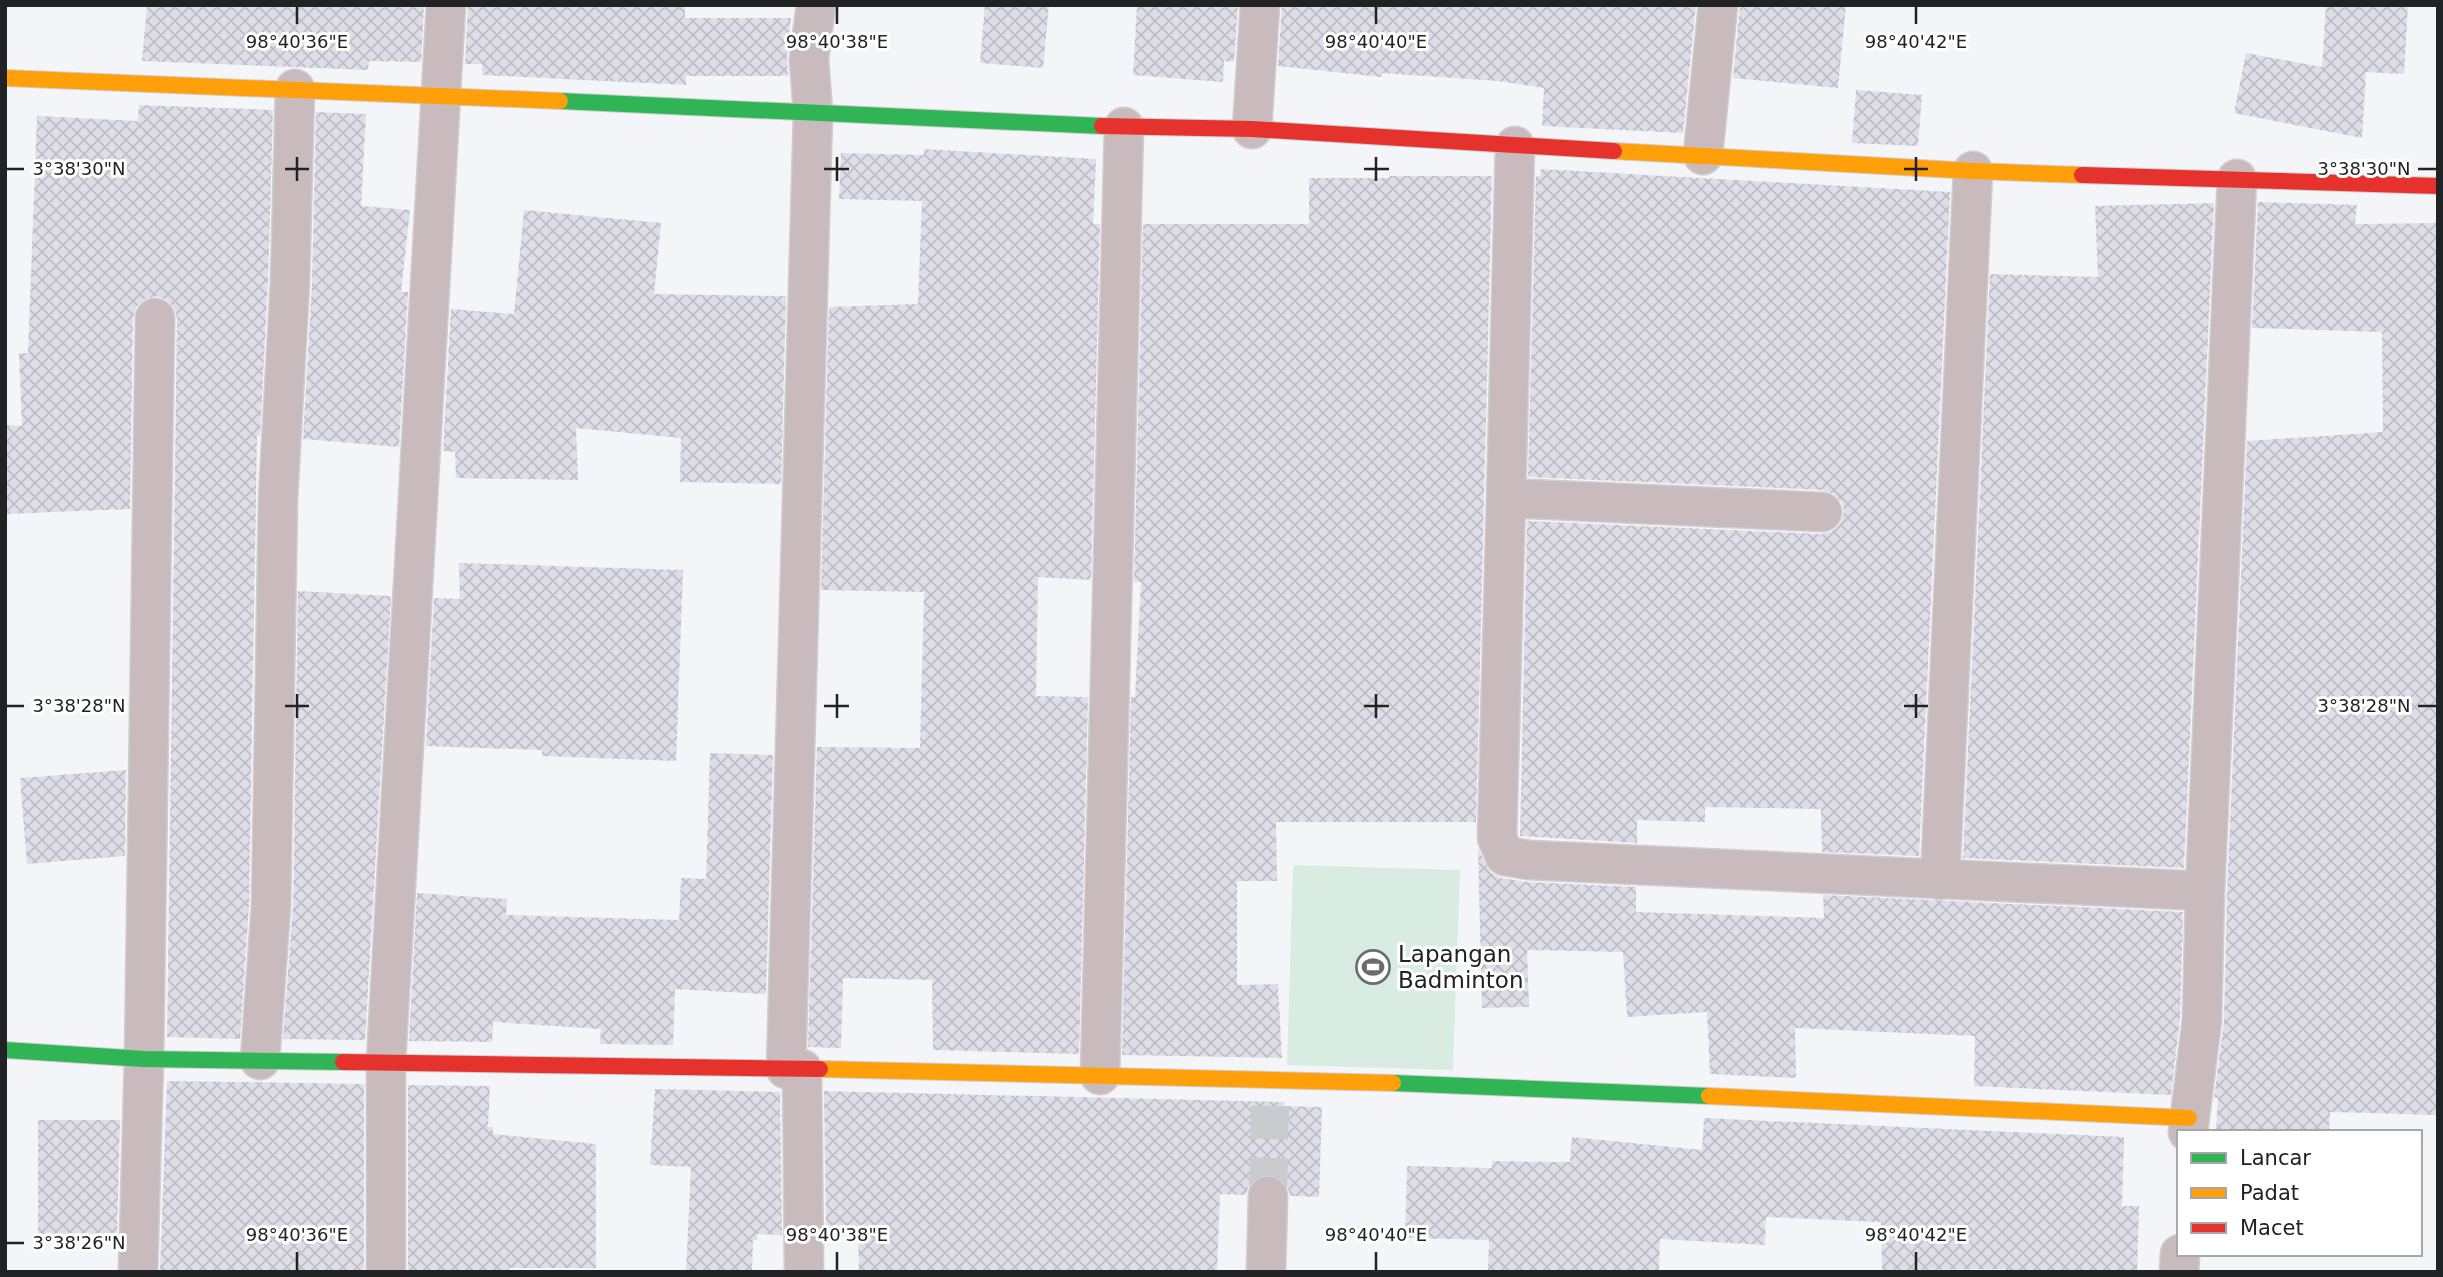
<svg xmlns="http://www.w3.org/2000/svg" width="2443" height="1277" font-family="'DejaVu Sans',sans-serif">
<style>
.park{fill:#d8ece1}
.building{fill:url(#building-cross-hatch)}
.lines{fill:none;stroke-linecap:round;stroke-linejoin:round}
.street-tunnel{stroke:#cacbce;stroke-width:38;stroke-dasharray:38 19;stroke-linecap:butt}
.street-casing{stroke:#cfcfd1;stroke-width:41}
.fast-casing{stroke:#cfcfd1;stroke-width:18}
.slow-casing{stroke:#cfcfd1;stroke-width:18}
.jam-casing{stroke:#cfcfd1;stroke-width:18}
.street{stroke:#c8babd;stroke-width:38}
.fast{stroke:#30b455;stroke-width:16}
.slow{stroke:#ff9f0a;stroke-width:16}
.jam{stroke:#e5322d;stroke-width:16}
.ticks{fill:none;stroke:#212224;stroke-width:2.5}
.labels{text-anchor:middle;dominant-baseline:central;stroke-width:6;stroke-linejoin:round;paint-order:stroke}
.poi-label{font-size:23px;fill:#212224;stroke:#fff;text-anchor:start}
.ticks-label{font-size:18px;text-anchor:middle;fill:#212224;stroke:#fff;stroke-width:6;stroke-linejoin:round;paint-order:stroke}
</style>
<defs>
<pattern id="building-cross-hatch" width="8" height="8" patternUnits="userSpaceOnUse" patternTransform="scale(1.75)"><rect width="8" height="8" fill="#dfdee8"/><path d="M0 0l8 8M0 8l8-8" fill="none" stroke="#bfbec7"/></pattern>
</defs>
<rect width="100%" height="100%" fill="#f4f5f8"/>
<path class="park" d="M 1293,865 L 1460,870 L 1453,1070 L 1287,1065 Z"/>
<path class="building" d="M 147,5 L 424,5 L 421,62 L 369,61 L 368,70 L 142,61 Z
M 468,5 L 685,5 L 685,18 L 791,18 L 787,56 L 788,76 L 686,76 L 686,85 L 482,75 L 482,64 L 465,64 Z
M 985,5 L 1049,5 L 1043,68 L 980,63 Z
M 1137,5 L 1238,5 L 1234,62 L 1224,61 L 1223,82 L 1133,75 Z
M 1282,5 L 1696,5 L 1683,133 L 1542,126 L 1544,88 L 1498,81 L 1382,73 L 1381,77 L 1278,66 Z
M 1740,5 L 1846,5 L 1838,88 L 1733,78 Z
M 2326,5 L 2408,5 L 2404,74 L 2366,72 L 2362,138 L 2234,113 L 2246,53 L 2322,67 Z
M 1856,90 L 1922,95 L 1918,146 L 1852,143 Z
M 139,105 L 273,110 L 268,281 L 260,436 L 257,436 L 249,905 L 240,1039 L 167,1037 L 177,318 L 174,308 L 167,300 L 156,296 L 145,299 L 137,306 L 133,317 L 130,509 L 5,514 L 5,425 L 22,426 L 19,353 L 28,353 L 37,116 L 138,121 Z
M 316,112 L 366,114 L 361,206 L 410,210 L 401,292 L 408,292 L 399,447 L 303,439 L 312,283 Z
M 924,149 L 1096,159 L 1093,224 L 1100,224 L 1091,580 L 1038,577 L 1036,696 L 1088,697 L 1079,1054 L 933,1050 L 932,980 L 843,978 L 841,1048 L 808,1047 L 817,747 L 920,748 L 924,592 L 821,590 L 829,307 L 918,304 L 922,201 L 839,199 L 841,153 L 924,155 Z
M 1541,169 L 1950,192 L 1919,856 L 1822,852 L 1821,809 L 1705,807 L 1705,822 L 1637,820 L 1637,843 L 1520,836 L 1527,521 L 1821,534 L 1831,532 L 1840,524 L 1844,512 L 1842,503 L 1834,494 L 1823,490 L 1528,477 L 1536,176 L 1540,176 Z
M 1389,176 L 1492,176 L 1476,822 L 1276,822 L 1277,881 L 1237,881 L 1237,985 L 1278,984 L 1282,1058 L 1122,1055 L 1131,697 L 1135,697 L 1141,582 L 1134,582 L 1143,224 L 1309,224 L 1309,178 L 1389,178 Z
M 2258,202 L 2357,205 L 2355,224 L 2438,223 L 2438,1115 L 2330,1112 L 2329,1132 L 2216,1132 L 2218,1098 L 2214,1098 L 2224,1021 L 2227,892 L 2247,441 L 2383,432 L 2382,332 L 2252,328 Z
M 2214,203 L 2184,868 L 1963,858 L 1990,274 L 2098,277 L 2095,206 Z
M 524,210 L 661,223 L 654,294 L 786,296 L 781,484 L 680,482 L 681,438 L 576,428 L 578,480 L 456,478 L 455,452 L 443,451 L 451,309 L 514,314 Z
M 459,563 L 683,570 L 676,761 L 542,756 L 542,750 L 426,746 L 434,598 L 460,599 Z
M 298,591 L 391,596 L 365,1040 L 283,1039 L 293,906 Z
M 710,753 L 773,755 L 766,994 L 675,989 L 673,1045 L 600,1044 L 601,1029 L 493,1022 L 492,1042 L 409,1041 L 417,893 L 507,899 L 506,915 L 679,920 L 681,878 L 706,879 Z
M 126,770 L 125,856 L 27,864 L 20,778 Z
M 1478,849 L 1491,873 L 1501,878 L 1528,882 L 1636,887 L 1636,912 L 1824,918 L 1823,895 L 2183,912 L 2180,1018 L 2171,1095 L 1974,1086 L 1975,1036 L 1795,1028 L 1796,1078 L 1710,1074 L 1707,1012 L 1627,1017 L 1623,952 L 1527,950 L 1529,1007 L 1482,1008 Z
M 167,1081 L 364,1084 L 364,1272 L 160,1272 Z
M 408,1085 L 490,1086 L 488,1127 L 493,1127 L 493,1134 L 596,1144 L 596,1268 L 509,1268 L 509,1272 L 408,1272 Z
M 655,1089 L 780,1092 L 782,1235 L 757,1234 L 757,1240 L 753,1240 L 752,1272 L 686,1272 L 691,1167 L 650,1165 Z
M 824,1091 L 1284,1102 L 1284,1106 L 1322,1107 L 1319,1197 L 1290,1196 L 1287,1185 L 1279,1177 L 1269,1174 L 1257,1177 L 1249,1185 L 1246,1195 L 1220,1194 L 1217,1272 L 859,1272 L 858,1236 L 826,1236 Z
M 1704,1118 L 2124,1137 L 2122,1206 L 2139,1206 L 2137,1272 L 2005,1272 L 2006,1269 L 1882,1270 L 1881,1222 L 1766,1217 L 1765,1245 L 1660,1239 L 1659,1272 L 1488,1272 L 1489,1240 L 1405,1238 L 1407,1166 L 1492,1168 L 1492,1161 L 1570,1162 L 1572,1137 L 1702,1150 Z
M 38,1120 L 120,1120 L 117,1234 L 38,1234 Z"/>
<g class="lines">
<path class="street-tunnel" d="M 1268,1196 L 1270,1106"/>
<g class="street-casing">
<path id="street" d="M 1252,129 L 1260,5
M 1703,155 L 1718,5
M 1506,498 L 1515,146
M 1822,512 L 1506,498 L 1497,838 L 1505,856 L 1529,860 L 2205,891
M 1940,880 L 1973,171
M 260,1060 L 271,906 L 278,499 L 290,282 L 295,89
M 786,1069 L 813,113 L 809,59 L 816,5
M 802,1069 L 804,1272
M 1100,1075 L 1124,127
M 2188,1132 L 2202,1020 L 2205,891 L 2237,179
M 138,1272 L 144,1059 L 155,318
M 386,1272 L 386,1061 L 446,5
M 1266,1272 L 1268,1196
M 2179,1272 L 2180,1254"/>
</g>
<g class="fast-casing">
<path id="fast" d="M 560,101 L 1102,126
M 5,1050 L 144,1059 L 343,1062
M 1393,1083 L 1709,1096"/>
</g>
<g class="slow-casing">
<path id="slow" d="M 5,78 L 560,101
M 1614,151 L 1973,171 L 2082,175
M 820,1069 L 1393,1083
M 1709,1096 L 2189,1118"/>
</g>
<g class="jam-casing">
<path id="jam" d="M 1102,126 L 1252,129 L 1614,151
M 2082,175 L 2438,186
M 343,1062 L 820,1069"/>
</g>
<use href="#street" class="street"/>
<use href="#fast" class="fast"/>
<use href="#slow" class="slow"/>
<use href="#jam" class="jam"/>
</g>
<path class="ticks" d="M 297,7 L 297,24M 837,7 L 837,24M 1376,7 L 1376,24M 1916,7 L 1916,24M 297,157 L 297,181M 837,157 L 837,181M 1376,157 L 1376,181M 1916,157 L 1916,181M 7,169 L 24,169M 285,169 L 309,169M 824,169 L 849,169M 1364,169 L 1389,169M 1904,169 L 1928,169M 2418,169 L 2436,169M 297,694 L 297,718M 837,694 L 837,718M 1376,694 L 1376,718M 1916,694 L 1916,718M 7,706 L 24,706M 285,706 L 309,706M 824,706 L 849,706M 1364,706 L 1389,706M 1904,706 L 1928,706M 2418,706 L 2436,706M 7,1243 L 24,1243M 297,1252 L 297,1270M 837,1252 L 837,1270M 1376,1252 L 1376,1270M 1916,1252 L 1916,1270"/>
<defs>
<g id="stadium-ring" transform="scale(1.75)"><circle r="9.5" fill="#fff" stroke="#6b6c6e" stroke-width="1.5"/><path d="M0-5a6.5 5 0 1 0 0 10a6.5 5 0 1 0 0-10ZM-3.5-1.8h7v3.6h-7Z" fill="#6b6c6e"/></g>
</defs>
<g fill-rule="evenodd">
<use href="#stadium-ring" x="1373" y="967"/>
</g>
<g class="labels">
<g class="poi-label">
<text x="1398" y="954">Lapangan<tspan x="1398" dy="26">Badminton</tspan></text>
</g>
</g>
<g class="ticks-label">
<text x="297" y="48">98°40'36"E</text>
<text x="837" y="48">98°40'38"E</text>
<text x="1376" y="48">98°40'40"E</text>
<text x="1916" y="48">98°40'42"E</text>
<text x="79" y="175">3°38'30"N</text>
<text x="2364" y="175">3°38'30"N</text>
<text x="79" y="712">3°38'28"N</text>
<text x="2364" y="712">3°38'28"N</text>
<text x="297" y="1241">98°40'36"E</text>
<text x="837" y="1241">98°40'38"E</text>
<text x="1376" y="1241">98°40'40"E</text>
<text x="1916" y="1241">98°40'42"E</text>
<text x="79" y="1249">3°38'26"N</text>
</g>
<rect width="2443" height="1277" fill="none" stroke="#212224" stroke-width="14"/>
<rect x="2177" y="1130" width="245" height="126" fill="#ffffff" stroke="#a6a7a7" stroke-width="2"/>
<rect x="2191" y="1153" width="35" height="10" fill="#30b455" stroke="#a6a7a7" stroke-width="2"/>
<text x="2240" y="1165" font-size="21" fill="#212224">Lancar</text>
<rect x="2191" y="1188" width="35" height="10" fill="#ff9f0a" stroke="#a6a7a7" stroke-width="2"/>
<text x="2240" y="1200" font-size="21" fill="#212224">Padat</text>
<rect x="2191" y="1223" width="35" height="10" fill="#e5322d" stroke="#a6a7a7" stroke-width="2"/>
<text x="2240" y="1235" font-size="21" fill="#212224">Macet</text>
</svg>
